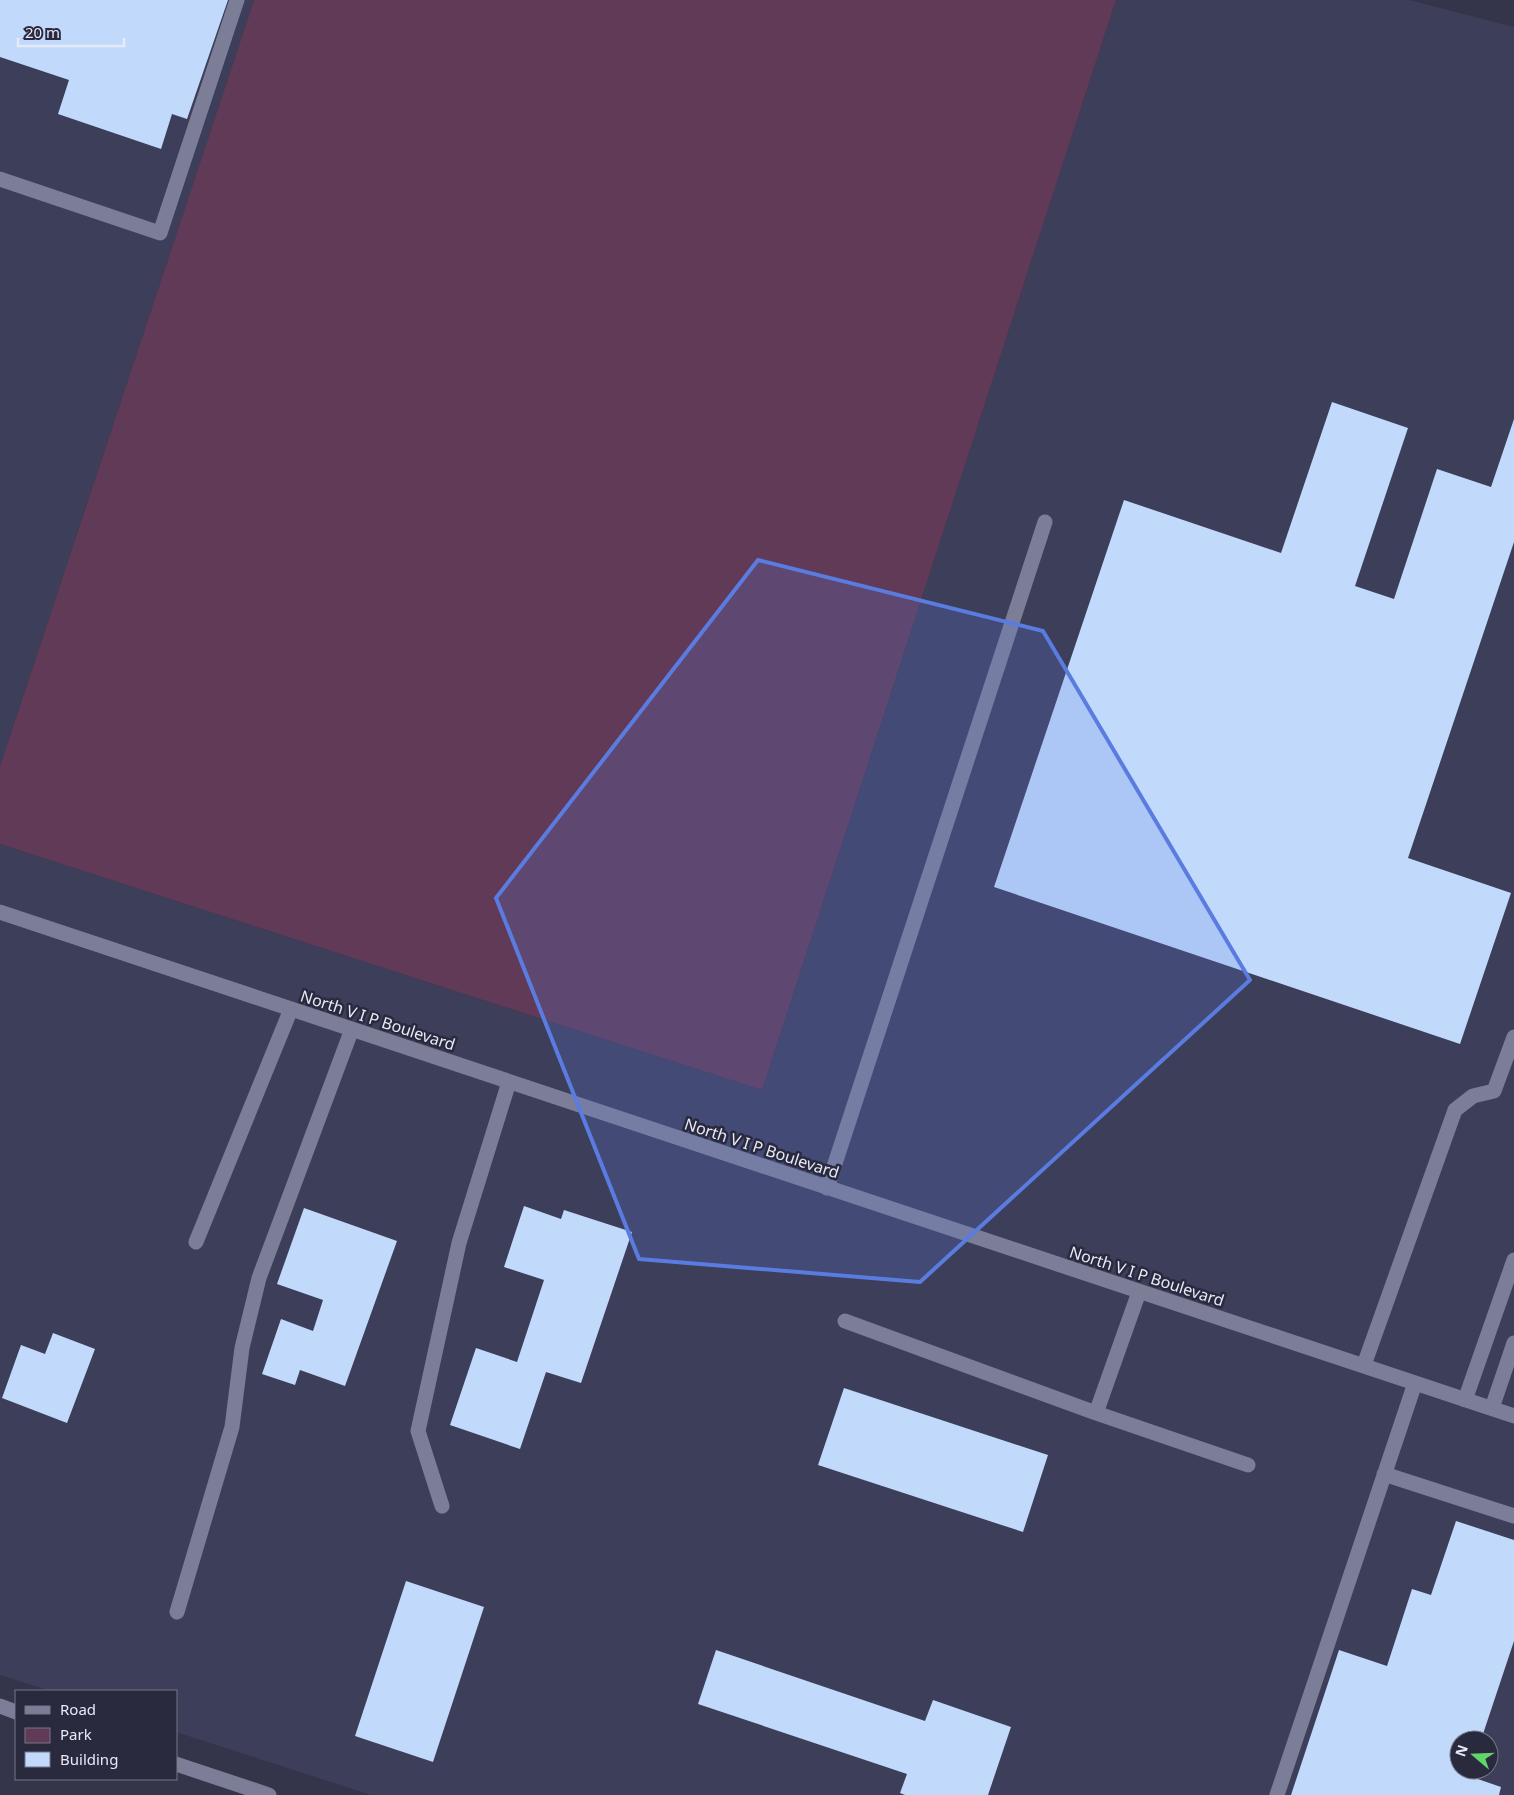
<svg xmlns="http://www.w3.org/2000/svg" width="1514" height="1795" font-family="'Noto Sans',sans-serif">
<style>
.built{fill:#3d3e5a;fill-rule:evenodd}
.green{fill:#603a56}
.building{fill:#c1dafb}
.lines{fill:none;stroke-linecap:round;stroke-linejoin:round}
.minor{stroke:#7c7d96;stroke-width:15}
.marked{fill:#5a7ce1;fill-opacity:0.2;stroke:#5a7ce1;stroke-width:4;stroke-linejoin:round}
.labels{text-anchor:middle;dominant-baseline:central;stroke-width:5;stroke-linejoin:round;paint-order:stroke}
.street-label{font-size:16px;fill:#e8e9f7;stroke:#2a2a3f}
</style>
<rect width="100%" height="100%" fill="#34344a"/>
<path class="built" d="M 0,0 L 254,0 L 0,766 Z
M 1116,0 L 1409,0 L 1514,27 L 1514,1795 L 371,1795 L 176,1732 L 176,1691 L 51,1691 L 0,1675 L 0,844 L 762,1090 ZM 1459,1740 L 1489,1740 L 1489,1770 L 1459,1770 Z"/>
<path class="green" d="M 254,0 L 1116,0 L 762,1090 L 0,844 L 0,766 Z"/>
<path class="building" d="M 0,0 L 228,0 L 187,119 L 172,114 L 161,149 L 58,114 L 69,80 L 0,57 Z
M 1332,402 L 1408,428 L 1355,586 L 1394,599 L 1437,469 L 1491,487 L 1514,419 L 1514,542 L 1408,858 L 1511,893 L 1460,1044 L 994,887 L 1124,500 L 1281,553 Z
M 524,1206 L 561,1219 L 564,1210 L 632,1232 L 581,1383 L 546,1372 L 520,1449 L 450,1425 L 476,1348 L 517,1362 L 544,1280 L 504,1267 Z
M 304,1208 L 397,1241 L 345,1386 L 300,1370 L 295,1385 L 262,1374 L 281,1319 L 313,1331 L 323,1300 L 277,1284 Z
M 53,1333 L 95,1349 L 67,1423 L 2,1398 L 21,1345 L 45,1354 Z
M 844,1388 L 1048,1455 L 1023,1532 L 818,1465 Z
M 1456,1521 L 1514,1540 L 1514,1641 L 1481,1740 L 1459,1740 L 1459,1770 L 1471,1770 L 1469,1776 L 1501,1787 L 1499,1795 L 1291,1795 L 1339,1650 L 1387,1666 L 1412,1589 L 1431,1595 Z
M 406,1581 L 484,1607 L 433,1762 L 355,1736 Z
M 716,1650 L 925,1721 L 933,1700 L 1011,1727 L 988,1795 L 905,1795 L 900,1793 L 907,1774 L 698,1704 Z"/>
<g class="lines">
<path class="minor" d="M 0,179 L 160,233 L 237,0
M 0,912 L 1514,1416
M 827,1188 L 1045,522
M 196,1242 L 291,1009
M 845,1321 L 1096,1413 L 1139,1292
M 1364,1365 L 1455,1110 L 1473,1096 L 1494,1091 L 1514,1037
M 1465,1400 L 1514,1260
M 1492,1408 L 1514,1343
M 1096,1413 L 1248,1465
M 1384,1474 L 1514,1516
M 442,1506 L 418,1431 L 459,1243 L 509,1082
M 177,1612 L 232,1427 L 242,1348 L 259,1278 L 352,1029
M 0,1706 L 16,1712
M 176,1764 L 269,1795
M 1277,1795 L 1415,1383"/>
</g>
<path class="marked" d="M 758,560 L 1043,631 L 1250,980 L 920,1282 L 639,1259 L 496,898 Z"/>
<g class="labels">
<g class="street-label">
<text transform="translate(378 1020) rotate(18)">North V I P Boulevard</text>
<text transform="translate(762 1148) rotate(18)">North V I P Boulevard</text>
<text transform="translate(1147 1276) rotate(18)">North V I P Boulevard</text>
</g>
</g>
<rect x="15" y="1690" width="162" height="90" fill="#2a2a3f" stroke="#767689"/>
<rect x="25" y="1706" width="25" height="8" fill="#7c7d96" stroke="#767689"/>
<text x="60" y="1715" font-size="15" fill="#e8e9f7">Road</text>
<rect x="25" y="1728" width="25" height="15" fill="#603a56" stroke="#767689"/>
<text x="60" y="1740" font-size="15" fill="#e8e9f7">Park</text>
<rect x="25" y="1752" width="25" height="15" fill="#c1dafb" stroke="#767689"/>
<text x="60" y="1765" font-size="15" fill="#e8e9f7">Building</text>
<g transform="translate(1474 1755) rotate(289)"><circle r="24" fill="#2a2a3f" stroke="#767689"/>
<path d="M0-4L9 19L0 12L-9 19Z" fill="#62d469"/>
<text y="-8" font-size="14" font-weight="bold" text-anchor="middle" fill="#e8e9f7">N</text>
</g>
<path d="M18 38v8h106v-8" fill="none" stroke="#e8e9f7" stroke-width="2.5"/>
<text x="25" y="38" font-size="15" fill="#e8e9f7" stroke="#2a2a3f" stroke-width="4" paint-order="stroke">20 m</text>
</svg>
